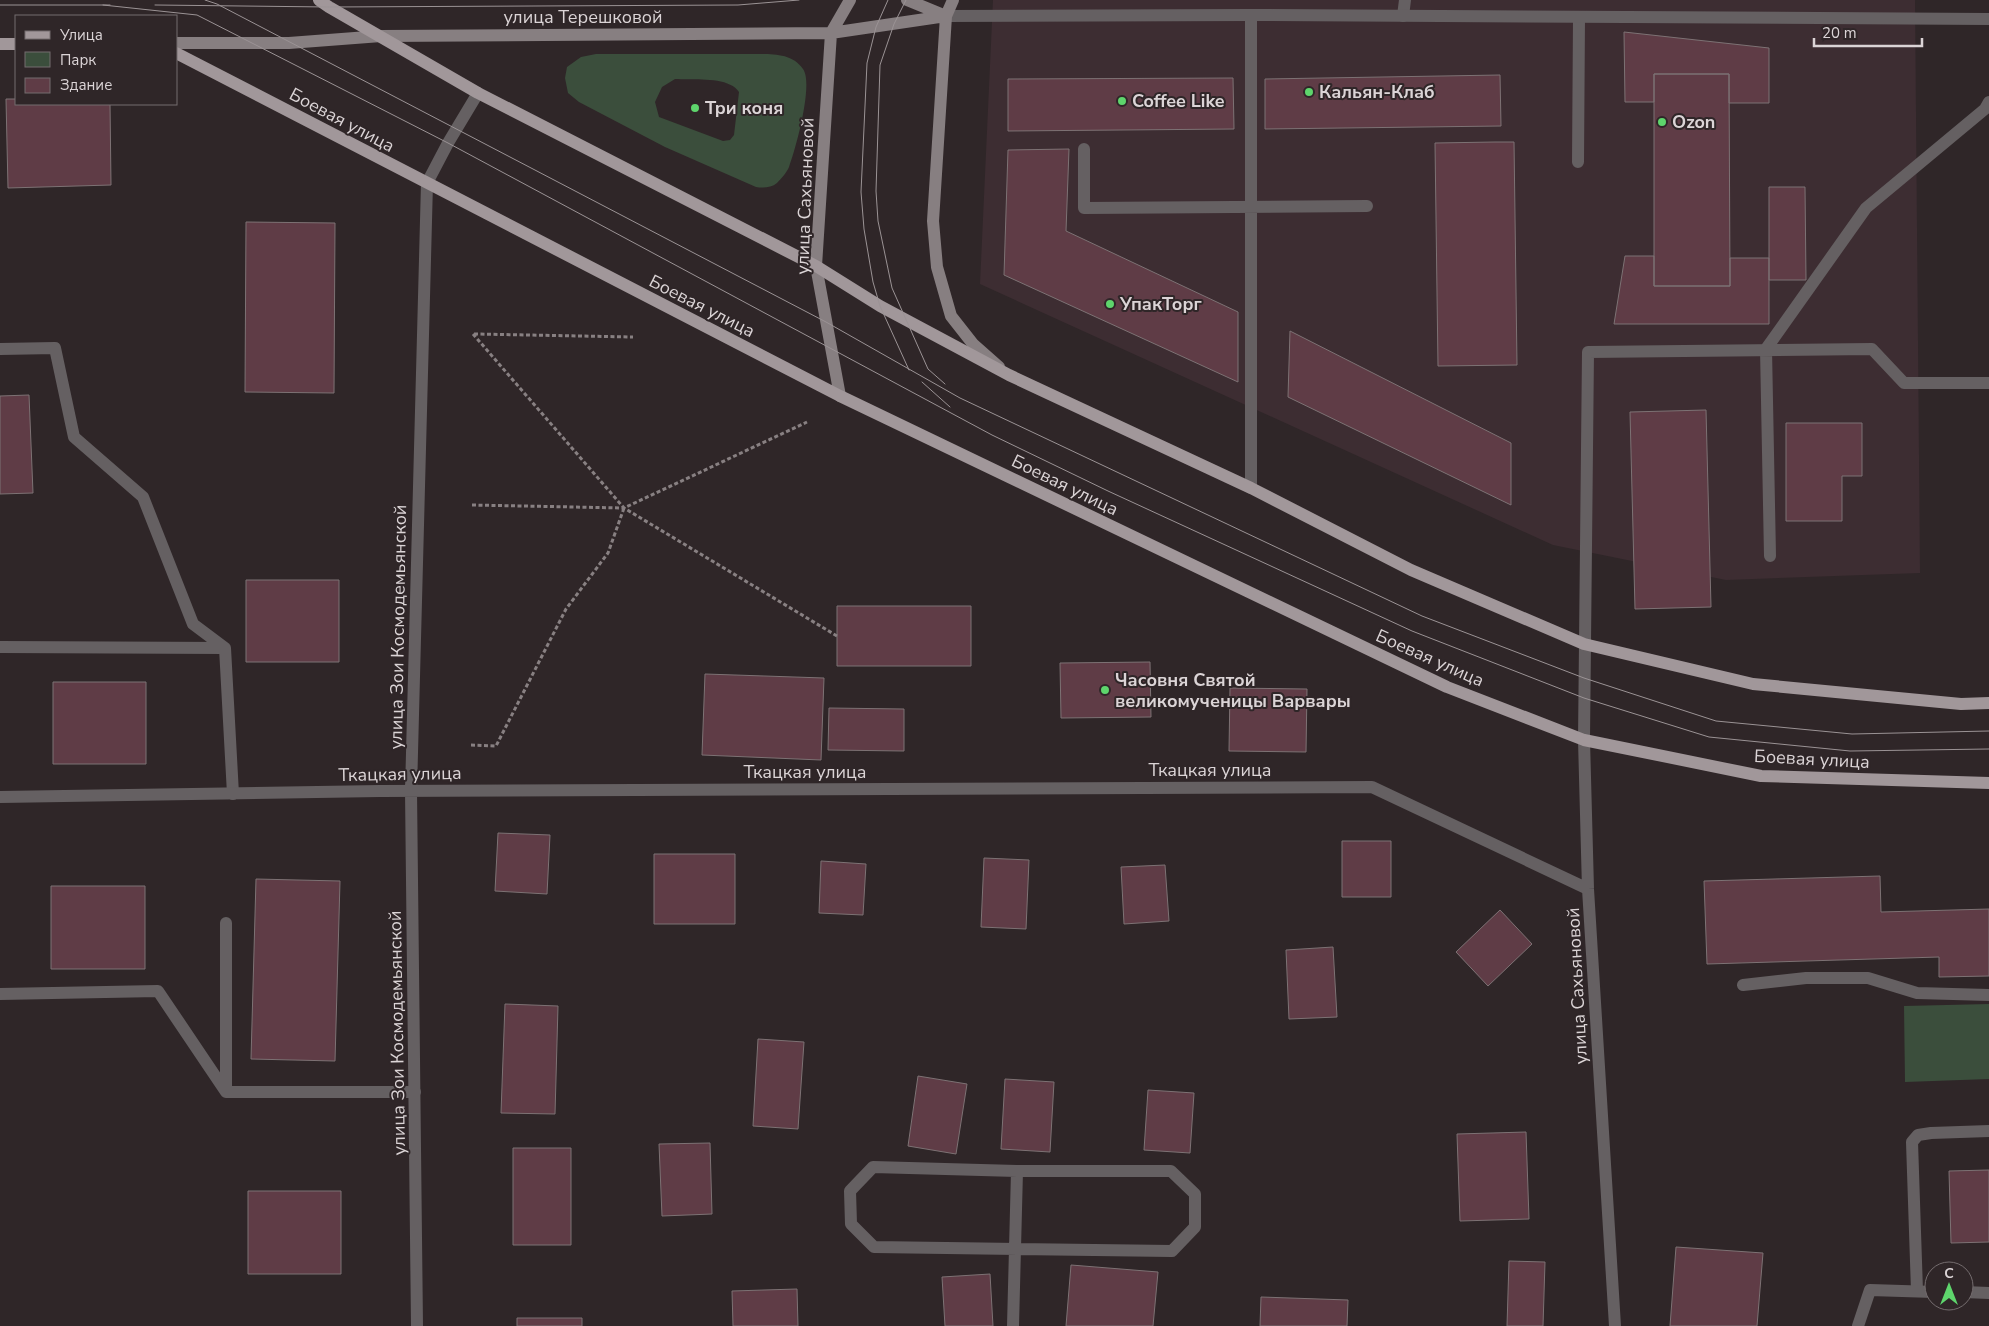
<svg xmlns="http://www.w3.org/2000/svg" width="1989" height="1326" font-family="'Nunito Sans',sans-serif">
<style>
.built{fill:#3d2d32}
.green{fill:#3b4e3c;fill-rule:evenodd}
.building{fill:#5f3c46;stroke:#7d7274}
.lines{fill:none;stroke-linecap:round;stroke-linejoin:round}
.path{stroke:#888082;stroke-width:3;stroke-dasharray:4 2.5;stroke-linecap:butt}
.service{stroke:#656062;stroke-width:12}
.minor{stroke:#656062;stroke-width:12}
.secondary{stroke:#877f81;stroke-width:12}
.primary{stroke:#a1979a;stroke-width:12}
.tram{stroke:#9b9395;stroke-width:1}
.poi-dot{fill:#5ed56c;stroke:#2f2628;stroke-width:2}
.labels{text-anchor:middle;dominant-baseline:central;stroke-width:4;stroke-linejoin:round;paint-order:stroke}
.street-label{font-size:18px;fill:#dbd4d6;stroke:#2f2628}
.poi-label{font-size:18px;font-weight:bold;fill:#dbd4d6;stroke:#2f2628;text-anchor:start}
</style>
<rect width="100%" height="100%" fill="#2f2628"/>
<path class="built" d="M 993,0 L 1915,0 L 1920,573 L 1726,580 L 1553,545 L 980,284 Z"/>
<path class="green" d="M 596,54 L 758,54 C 774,54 793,54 803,69 C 814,84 795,151 789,167 C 787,172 781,179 777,183 C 771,188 763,188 756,187 L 665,147 L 579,102 L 568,93 L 565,78 L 567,67 L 581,57 ZM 675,79 C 693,80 729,76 739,92 L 734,135 L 730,140 L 723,141 L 659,117 L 655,102 L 662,87 Z
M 1989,1004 L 1989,1079 L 1905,1082 L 1904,1006 Z"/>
<path class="building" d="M 1624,32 L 1769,48 L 1769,103 L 1729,103 L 1729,74 L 1654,74 L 1654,102 L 1625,102 Z
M 1654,74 L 1729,74 L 1730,286 L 1654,286 Z
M 1500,75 L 1501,126 L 1265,129 L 1265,79 Z
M 1233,78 L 1234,129 L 1008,131 L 1008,79 Z
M 6,99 L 16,99 L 16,104 L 110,104 L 111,185 L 8,188 Z
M 1495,142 L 1514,142 L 1517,365 L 1438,366 L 1435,143 Z
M 1069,149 L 1066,231 L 1238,312 L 1238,382 L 1004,275 L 1008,150 Z
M 1769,187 L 1805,187 L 1806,280 L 1769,280 Z
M 246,222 L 335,223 L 334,393 L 245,392 Z
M 1625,256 L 1654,256 L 1654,286 L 1730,286 L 1730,258 L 1769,258 L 1769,324 L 1614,324 Z
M 1290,331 L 1511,443 L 1511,505 L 1288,397 Z
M 29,395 L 33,493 L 0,494 L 0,396 Z
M 1706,410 L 1711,607 L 1635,609 L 1630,412 Z
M 1786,423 L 1862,423 L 1862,476 L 1842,476 L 1842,521 L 1786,521 Z
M 246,580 L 339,580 L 339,662 L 246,662 Z
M 837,606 L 971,606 L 971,666 L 837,666 Z
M 1150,662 L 1151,717 L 1061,718 L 1060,663 Z
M 705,674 L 824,678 L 821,760 L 702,755 Z
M 53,682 L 146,682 L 146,764 L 53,764 Z
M 1230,688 L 1307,689 L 1306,752 L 1229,751 Z
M 829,708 L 904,709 L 904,751 L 828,750 Z
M 498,833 L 550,835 L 547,894 L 495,891 Z
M 1342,841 L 1391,841 L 1391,897 L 1342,897 Z
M 654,854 L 735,854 L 735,924 L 654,924 Z
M 984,858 L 1029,860 L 1026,929 L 981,927 Z
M 821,861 L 866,864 L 863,915 L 819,913 Z
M 1165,865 L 1169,921 L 1124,924 L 1121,867 Z
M 1880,876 L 1881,912 L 1989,909 L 1989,976 L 1939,977 L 1939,957 L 1707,964 L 1704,881 Z
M 256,879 L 340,881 L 335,1061 L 251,1059 Z
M 51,886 L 145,886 L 145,969 L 51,969 Z
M 1500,910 L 1532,944 L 1488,986 L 1456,952 Z
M 1333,947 L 1337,1017 L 1289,1019 L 1286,950 Z
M 505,1004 L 558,1006 L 555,1114 L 501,1113 Z
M 758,1039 L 804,1042 L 798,1129 L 753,1126 Z
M 918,1076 L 967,1084 L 956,1154 L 908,1146 Z
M 1005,1079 L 1054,1082 L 1050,1152 L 1001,1149 Z
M 1148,1090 L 1194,1093 L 1190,1153 L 1144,1150 Z
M 1526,1132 L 1529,1219 L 1460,1221 L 1457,1134 Z
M 710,1143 L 712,1214 L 662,1216 L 659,1144 Z
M 513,1148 L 571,1148 L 571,1245 L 513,1245 Z
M 1989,1170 L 1989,1242 L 1951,1243 L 1949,1171 Z
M 248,1191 L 341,1191 L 341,1274 L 248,1274 Z
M 1676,1247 L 1763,1253 L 1757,1326 L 1670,1326 Z
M 1509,1261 L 1545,1262 L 1543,1326 L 1507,1326 Z
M 1071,1265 L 1158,1272 L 1153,1326 L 1066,1326 Z
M 990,1274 L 993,1326 L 945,1326 L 942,1277 Z
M 797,1289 L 798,1326 L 733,1326 L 732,1291 Z
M 1261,1297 L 1348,1300 L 1347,1326 L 1260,1326 Z
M 517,1318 L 582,1318 L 582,1326 L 517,1326 Z"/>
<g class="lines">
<path class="path" d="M 473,334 L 624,508 L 807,422
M 474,334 L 633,337
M 472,505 L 624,508 L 837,636
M 471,745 L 496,746 L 566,609 L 608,553 L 624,508"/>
<path class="service" d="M 1251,15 L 1251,488
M 1403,16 L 1405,0
M 1084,149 L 1084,208 L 1367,206
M 1578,162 L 1579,18
M 0,349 L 55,348 L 74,437 L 143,497 L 193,624 L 225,648 L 233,794
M 0,647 L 225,648
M 226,923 L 226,1092
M 1743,985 L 1806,978 L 1868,978 L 1917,993 L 1989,995
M 0,994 L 158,991 L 226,1092 L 415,1092
M 1917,1291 L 1912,1142 L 1918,1135 L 1931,1133 L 1989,1131"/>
<path class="minor" d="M 946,16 L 1251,15 L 1989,19
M 1770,556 L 1766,349 L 1866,208 L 1985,109 L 1989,102
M 0,797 L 380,791 L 1372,787 L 1588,889
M 873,1167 L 1017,1171 L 1171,1171 L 1195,1194 L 1195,1227 L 1172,1251 L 874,1247 L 851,1224 L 850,1191 Z
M 1964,1292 L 1989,1293
M 417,1326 L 411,791 L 427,183 L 448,143 L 478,93
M 1013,1326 L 1017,1171
M 1615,1326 L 1588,889 L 1584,740 L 1588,352 L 1872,349 L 1904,383 L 1989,383
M 1858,1326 L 1870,1290 L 1934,1292"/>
<path class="secondary" d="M 907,0 L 946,16
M 953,0 L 946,16 L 933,221 L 937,267 L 951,316 L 973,344 L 999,367
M 176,43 L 289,43 L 381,36 L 831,33 L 946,16
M 840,396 L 816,266 L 831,33 L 850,0"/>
<path class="primary" d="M 319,0 L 329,7 L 478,93 L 816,266 L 880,306 L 1009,375 L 1251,488 L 1411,570 L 1584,644 L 1753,684 L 1961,704 L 1989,703
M 0,44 L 16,44
M 176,53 L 840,396 L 1447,687 L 1584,740 L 1761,776 L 1989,783"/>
<path class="tram" d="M 205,0 L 217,4 L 826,322 L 960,398 L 1422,616 L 1584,678 L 1716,721 L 1852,734 L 1989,731
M 888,0 L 876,27 L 867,63 L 861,192 L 864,229 L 873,282 L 880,306 L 909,370
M 906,0 L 894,24 L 880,65 L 876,191 L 878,221 L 892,288 L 928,369 L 945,384
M 0,5 L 110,5
M 103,5 L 197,15 L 448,143 L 992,435 L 1108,491 L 1412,631 L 1584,698 L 1709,737 L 1850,751 L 1989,749
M 155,5 L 329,7 L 738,5 L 799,0
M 922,382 L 950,407"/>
</g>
<g class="poi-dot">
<circle cx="1309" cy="92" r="5"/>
<circle cx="1122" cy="101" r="5"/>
<circle cx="695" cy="108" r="5"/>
<circle cx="1662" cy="122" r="5"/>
<circle cx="1110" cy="304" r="5"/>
<circle cx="1105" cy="690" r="5"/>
</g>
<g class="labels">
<g class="street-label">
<text x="583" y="17">улица Терешковой</text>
<text transform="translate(342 120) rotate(28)">Боевая улица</text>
<text transform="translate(805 196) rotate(-88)">улица Сахьяновой</text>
<text transform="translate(702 306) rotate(27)">Боевая улица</text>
<text transform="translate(1065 485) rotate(26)">Боевая улица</text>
<text transform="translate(398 627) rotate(-89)">улица Зои Космодемьянской</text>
<text transform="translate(1430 658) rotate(24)">Боевая улица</text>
<text transform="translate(1812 759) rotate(3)">Боевая улица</text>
<text x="1210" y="770">Ткацкая улица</text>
<text x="805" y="772">Ткацкая улица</text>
<text transform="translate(400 774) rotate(-1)">Ткацкая улица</text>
<text transform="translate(1577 986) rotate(-93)">улица Сахьяновой</text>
<text transform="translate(397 1033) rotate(-91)">улица Зои Космодемьянской</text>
</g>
<g class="poi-label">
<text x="1319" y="92">Кальян-Клаб</text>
<text x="1132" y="101">Coffee Like</text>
<text x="705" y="108">Три коня</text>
<text x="1672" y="122">Ozon</text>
<text x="1120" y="304">УпакТорг</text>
<text x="1115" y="680">Часовня Святой<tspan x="1115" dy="21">великомученицы Варвары</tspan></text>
</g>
</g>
<rect x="15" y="15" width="162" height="90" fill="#2f2628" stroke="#746c6e"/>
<rect x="25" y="31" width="25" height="8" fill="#a1979a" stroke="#746c6e"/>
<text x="60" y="40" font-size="15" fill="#dbd4d6">Улица</text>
<rect x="25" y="52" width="25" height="15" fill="#3b4e3c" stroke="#746c6e"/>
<text x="60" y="65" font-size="15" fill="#dbd4d6">Парк</text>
<rect x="25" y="78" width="25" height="15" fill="#5f3c46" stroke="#746c6e"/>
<text x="60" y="90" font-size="15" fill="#dbd4d6">Здание</text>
<g transform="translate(1949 1286)"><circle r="24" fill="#2f2628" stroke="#746c6e"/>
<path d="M0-4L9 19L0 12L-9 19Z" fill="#5ed56c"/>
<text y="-8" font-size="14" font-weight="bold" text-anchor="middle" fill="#dbd4d6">С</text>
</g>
<path d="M1814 38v8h108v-8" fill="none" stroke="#dbd4d6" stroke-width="2.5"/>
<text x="1822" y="38" font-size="15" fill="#dbd4d6" stroke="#2f2628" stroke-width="4" paint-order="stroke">20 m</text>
</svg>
